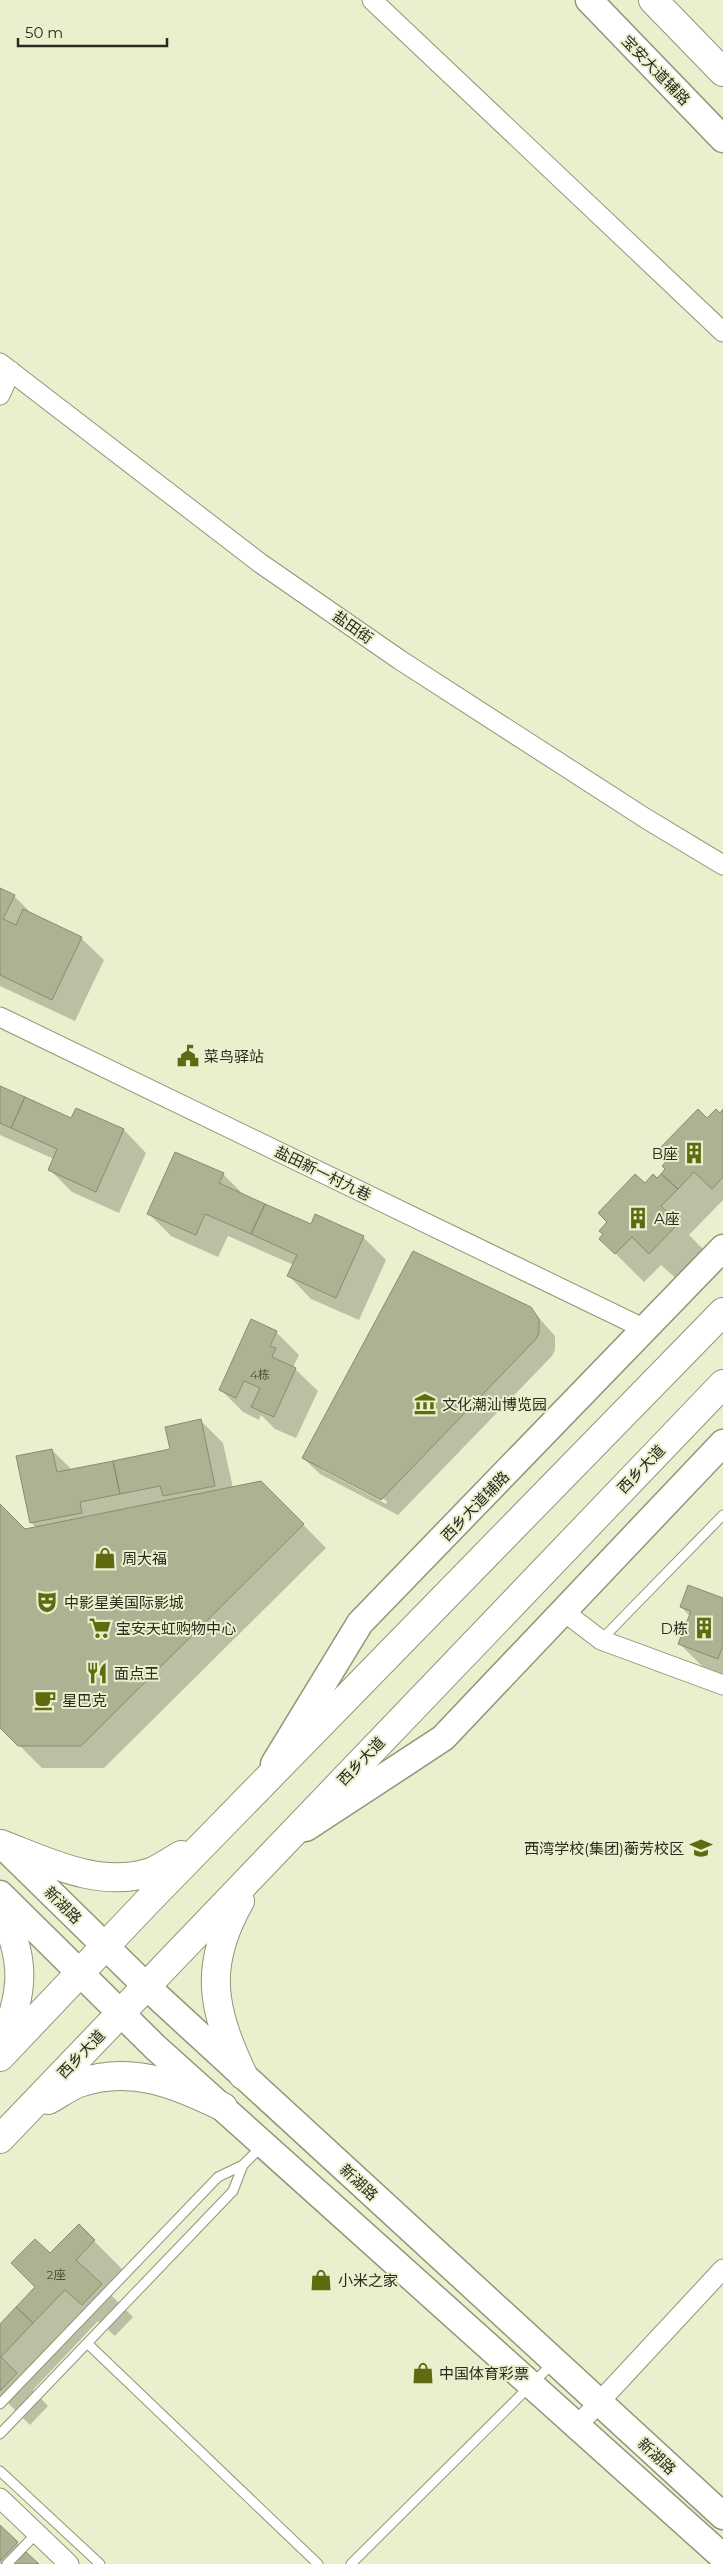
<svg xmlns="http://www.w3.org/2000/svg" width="723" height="2564" font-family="Montserrat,'Noto Sans SC',sans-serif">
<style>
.shadow{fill:#0003;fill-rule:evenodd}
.building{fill:#acb292;stroke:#878d6e}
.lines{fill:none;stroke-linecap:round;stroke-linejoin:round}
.lane-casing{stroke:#909676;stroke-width:11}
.street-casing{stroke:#909676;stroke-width:21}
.secondary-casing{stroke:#909676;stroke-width:29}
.primary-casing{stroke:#909676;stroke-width:30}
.lane{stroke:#fff;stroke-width:9}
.street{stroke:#fff;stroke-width:19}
.secondary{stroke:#fff;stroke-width:26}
.primary{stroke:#fff;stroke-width:28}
.labels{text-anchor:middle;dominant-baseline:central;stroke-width:4;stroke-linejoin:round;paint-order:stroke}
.number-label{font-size:12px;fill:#494d3b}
.street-label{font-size:15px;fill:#282b1e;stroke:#eaf0ce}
.poi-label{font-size:15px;fill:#282b1e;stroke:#eaf0ce;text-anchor:start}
</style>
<rect width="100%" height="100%" fill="#eaf0ce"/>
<path class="shadow" d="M 0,889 L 14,896 L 33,915 L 81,938 L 104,960 L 75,1021 L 0,986 Z
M 0,1085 L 5,1090 L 72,1120 L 76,1110 L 124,1130 L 146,1153 L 119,1213 L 72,1192 L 49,1169 L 54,1159 L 0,1135 Z
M 723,1111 L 723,1200 L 689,1235 L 706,1252 L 679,1281 L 661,1265 L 644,1282 L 601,1239 L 645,1185 L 657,1180 L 708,1120 Z
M 223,1174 L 245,1196 L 311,1226 L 363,1237 L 386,1260 L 359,1320 L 311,1299 L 289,1276 L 294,1265 L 228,1236 L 218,1257 L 171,1236 L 148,1213 Z
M 530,1308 L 555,1336 L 555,1350 L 552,1356 L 398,1515 L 320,1474 L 303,1458 ZM 321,1466 L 387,1501 L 386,1504 L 321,1469 Z
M 276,1332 L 299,1355 L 293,1367 L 318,1391 L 296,1438 L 275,1429 L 261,1415 L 259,1420 L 243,1412 L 221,1390 Z
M 201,1421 L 223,1443 L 233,1488 L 261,1482 L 326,1548 L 104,1768 L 42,1768 L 0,1726 L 0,1506 L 24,1530 L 36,1528 L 31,1522 L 52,1450 L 72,1470 L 171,1450 Z
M 723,1600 L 723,1674 L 702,1666 L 680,1644 L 690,1616 L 681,1607 Z
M 94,2241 L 126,2273 L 108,2292 L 133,2317 L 115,2336 L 98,2321 L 33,2390 L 48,2406 L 30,2425 L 5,2400 L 0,2405 L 0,2325 L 37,2287 L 50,2255 Z
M 0,2527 L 17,2543 L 37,2564 L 0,2564 Z"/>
<path class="building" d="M 0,888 L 15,895 L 3,919 L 16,925 L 23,909 L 82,937 L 52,1000 L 0,975 Z
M 0,1086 L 25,1097 L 11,1128 L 0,1123 Z
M 25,1097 L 71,1118 L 76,1108 L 124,1129 L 96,1192 L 48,1170 L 57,1149 L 11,1128 Z
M 698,1109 L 707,1118 L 716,1109 L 720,1113 L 723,1109 L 723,1177 L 712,1189 L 694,1172 L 678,1189 L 661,1174 L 665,1169 L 662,1166 L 670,1157 L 660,1148 Z
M 175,1152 L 224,1173 L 219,1183 L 265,1204 L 251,1234 L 205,1214 L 196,1235 L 147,1214 Z
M 635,1174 L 645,1183 L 653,1174 L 657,1178 L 661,1174 L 678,1189 L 661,1206 L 679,1223 L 649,1254 L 632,1237 L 615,1254 L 599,1239 L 603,1234 L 599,1231 L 607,1222 L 598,1213 Z
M 265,1204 L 311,1224 L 315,1214 L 364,1236 L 336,1298 L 287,1276 L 297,1255 L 251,1234 Z
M 413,1251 L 531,1307 L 539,1319 L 539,1333 L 536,1339 L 381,1500 L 302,1458 Z
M 251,1319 L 277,1331 L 270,1346 L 276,1348 L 272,1357 L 296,1368 L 274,1417 L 251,1407 L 260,1388 L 244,1381 L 236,1398 L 219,1390 Z
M 201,1419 L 215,1486 L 163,1496 L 160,1486 L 120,1494 L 113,1461 L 170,1449 L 165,1427 Z
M 52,1449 L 57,1472 L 113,1461 L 120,1494 L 80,1502 L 82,1513 L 30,1523 L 16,1456 Z
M 261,1481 L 304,1524 L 81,1746 L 18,1746 L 0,1728 L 0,1504 L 25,1529 Z
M 688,1585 L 723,1598 L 723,1645 L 718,1659 L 678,1644 L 691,1611 L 680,1607 Z
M 79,2224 L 95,2240 L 76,2260 L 102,2284 L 82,2305 L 65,2290 L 33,2323 L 16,2307 L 35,2287 L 11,2263 L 35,2239 L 50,2253 Z
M 16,2307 L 33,2323 L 1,2357 L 17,2373 L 0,2391 L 0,2324 Z
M 0,2525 L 18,2542 L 0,2561 Z
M 26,2552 L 39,2564 L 14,2564 Z"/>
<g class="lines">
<g class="lane-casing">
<path id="lane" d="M 601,1640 L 723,1515
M 87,2343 L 318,2564
M 0,2404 L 218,2177 L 243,2165 L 262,2146
M 0,2434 L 233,2191 L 243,2165
M 0,2471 L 100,2564
M 7,2564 L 37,2533
M 351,2564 L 552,2364"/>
</g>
<g class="street-casing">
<path id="street" d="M 372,0 L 723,332
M 0,363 L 260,563 L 400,660 L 645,818 L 723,865
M 0,395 L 11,371
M 0,1017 L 645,1329
M 563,1611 L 601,1640 L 723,1685
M 578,2425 L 723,2269
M 0,2498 L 69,2564"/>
</g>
<g class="secondary-casing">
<path id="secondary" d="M 589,0 L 723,139
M 274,1764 L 360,1623 L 723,1248
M 306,1828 L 443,1738 L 723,1443
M 1,1844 L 146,1986 L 723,2516
M 0,1894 L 155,2047 L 723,2557"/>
</g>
<g class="primary-casing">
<path id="primary" d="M 653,0 L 723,72
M 1,1844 C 48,1862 100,1889 151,1872 C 161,1868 172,1860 181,1855
M 240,1901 C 203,1966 212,2009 243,2075
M 0,1905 C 27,1965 24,1987 2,2047
M 0,2057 L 149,1900 L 723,1312
M 48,2100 C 58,2095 68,2087 79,2083 C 131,2065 176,2084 223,2107
M 0,2139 L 723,1384"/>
</g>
<use href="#lane" class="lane"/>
<use href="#street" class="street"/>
<use href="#secondary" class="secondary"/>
<use href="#primary" class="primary"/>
</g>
<defs>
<g id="civic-bare" transform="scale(1.725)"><path d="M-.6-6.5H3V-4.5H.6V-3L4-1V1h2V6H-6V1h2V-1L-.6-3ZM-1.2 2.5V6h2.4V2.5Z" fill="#606b11" stroke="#eaf0ce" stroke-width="2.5" paint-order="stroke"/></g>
<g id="building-bare" transform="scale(1.725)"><path d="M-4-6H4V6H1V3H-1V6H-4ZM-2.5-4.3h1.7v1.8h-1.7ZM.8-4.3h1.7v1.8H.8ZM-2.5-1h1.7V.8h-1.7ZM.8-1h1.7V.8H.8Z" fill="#606b11" stroke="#eaf0ce" stroke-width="2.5" paint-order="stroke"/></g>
<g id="museum-bare" transform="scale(1.725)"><path d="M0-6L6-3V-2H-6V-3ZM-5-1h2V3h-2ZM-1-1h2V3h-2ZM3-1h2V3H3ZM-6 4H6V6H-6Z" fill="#606b11" stroke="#eaf0ce" stroke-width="2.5" paint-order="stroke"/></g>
<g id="shop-bare" transform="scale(1.725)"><path d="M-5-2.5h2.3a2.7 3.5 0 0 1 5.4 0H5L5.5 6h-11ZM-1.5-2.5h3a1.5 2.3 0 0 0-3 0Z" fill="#606b11" stroke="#eaf0ce" stroke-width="2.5" paint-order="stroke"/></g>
<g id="theatre-bare" transform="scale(1.725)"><path d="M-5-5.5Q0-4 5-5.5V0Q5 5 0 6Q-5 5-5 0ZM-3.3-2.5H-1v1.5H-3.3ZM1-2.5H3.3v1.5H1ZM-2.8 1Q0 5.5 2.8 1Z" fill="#606b11" stroke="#eaf0ce" stroke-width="2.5" paint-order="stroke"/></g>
<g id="supermarket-bare" transform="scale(1.725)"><path d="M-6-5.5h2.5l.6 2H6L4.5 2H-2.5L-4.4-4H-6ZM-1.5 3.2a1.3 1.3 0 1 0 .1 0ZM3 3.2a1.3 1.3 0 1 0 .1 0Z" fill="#606b11" stroke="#eaf0ce" stroke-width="2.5" paint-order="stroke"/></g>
<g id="restaurant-bare" transform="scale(1.725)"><path d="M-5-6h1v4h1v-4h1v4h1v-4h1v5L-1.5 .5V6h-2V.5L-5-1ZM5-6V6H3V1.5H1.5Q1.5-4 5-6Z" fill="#606b11" stroke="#eaf0ce" stroke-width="2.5" paint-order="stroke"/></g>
<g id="cafe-bare" transform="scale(1.725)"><path d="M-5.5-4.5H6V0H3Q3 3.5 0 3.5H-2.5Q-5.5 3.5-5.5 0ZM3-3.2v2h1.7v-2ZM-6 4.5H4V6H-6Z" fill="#606b11" stroke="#eaf0ce" stroke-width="2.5" paint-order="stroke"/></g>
<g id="school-bare" transform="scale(1.725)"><path d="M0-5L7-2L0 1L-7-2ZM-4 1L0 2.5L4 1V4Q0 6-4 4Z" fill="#606b11" stroke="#eaf0ce" stroke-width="2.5" paint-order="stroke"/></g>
</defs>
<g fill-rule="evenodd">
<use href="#civic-bare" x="188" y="1056"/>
<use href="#building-bare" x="694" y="1153"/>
<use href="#building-bare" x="638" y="1218"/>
<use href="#museum-bare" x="425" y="1404"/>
<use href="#shop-bare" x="105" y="1558"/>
<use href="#theatre-bare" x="47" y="1602"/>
<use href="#supermarket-bare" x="100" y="1628"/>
<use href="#building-bare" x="704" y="1628"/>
<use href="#restaurant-bare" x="97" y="1673"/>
<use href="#cafe-bare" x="45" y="1700"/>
<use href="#school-bare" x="701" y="1848"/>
<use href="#shop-bare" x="321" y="2280"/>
<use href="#shop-bare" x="423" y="2373"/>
</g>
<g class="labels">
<g class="number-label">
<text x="260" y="1374">4栋</text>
<text x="56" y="2274">2座</text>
</g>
<g class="street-label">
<text transform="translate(656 70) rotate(46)">宝安大道辅路</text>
<text transform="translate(353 627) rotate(35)">盐田街</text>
<text transform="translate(323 1173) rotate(26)">盐田新一村九巷</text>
<text transform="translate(641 1469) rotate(-46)">西乡大道</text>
<text transform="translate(475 1506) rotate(-46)">西乡大道辅路</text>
<text transform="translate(361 1761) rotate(-46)">西乡大道</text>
<text transform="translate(63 1905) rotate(45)">新湖路</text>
<text transform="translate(81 2054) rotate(-46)">西乡大道</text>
<text transform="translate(359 2182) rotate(43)">新湖路</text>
<text transform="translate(657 2456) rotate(43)">新湖路</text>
</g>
<g class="poi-label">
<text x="204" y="1056">菜鸟驿站</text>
<text x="678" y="1153" text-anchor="end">B座</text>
<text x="654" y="1218">A座</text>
<text x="442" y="1404">文化潮汕博览园</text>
<text x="122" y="1558">周大福</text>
<text x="64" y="1602">中影星美国际影城</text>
<text x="116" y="1628">宝安天虹购物中心</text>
<text x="688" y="1628" text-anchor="end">D栋</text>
<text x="114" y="1673">面点王</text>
<text x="62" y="1700">星巴克</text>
<text x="684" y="1848" text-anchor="end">西湾学校(集团)蘅芳校区</text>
<text x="338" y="2280">小米之家</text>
<text x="439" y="2373">中国体育彩票</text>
</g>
</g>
<path d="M18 38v8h149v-8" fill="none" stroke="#282b1e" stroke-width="2.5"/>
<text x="25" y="38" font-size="15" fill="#282b1e" stroke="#eaf0ce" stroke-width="4" paint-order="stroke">50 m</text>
</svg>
